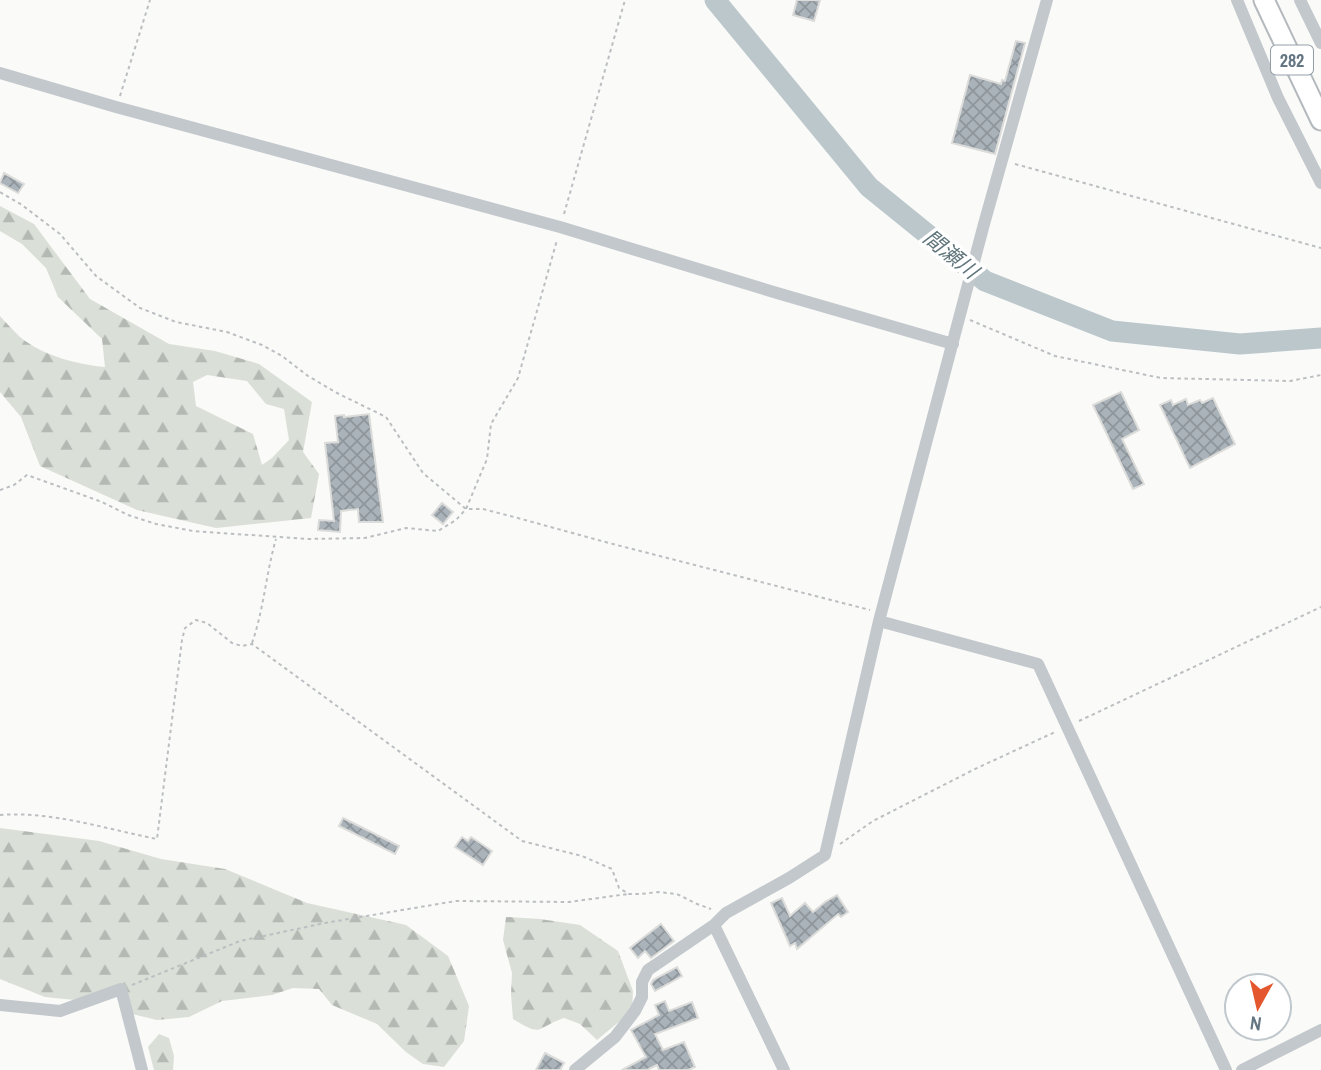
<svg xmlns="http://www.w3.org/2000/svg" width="1321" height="1070" font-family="'Archivo Narrow','Noto Sans JP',sans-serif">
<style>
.forest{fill:url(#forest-firs);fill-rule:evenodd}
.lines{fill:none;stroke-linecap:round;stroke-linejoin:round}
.river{stroke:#bbc7cb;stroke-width:21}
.building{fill:url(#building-cross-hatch);stroke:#dcdcda;stroke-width:2}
.highway-casing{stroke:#b4b9bd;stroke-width:23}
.path{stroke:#bbbfc2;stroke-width:2;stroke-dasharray:3.5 3.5;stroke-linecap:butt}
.minor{stroke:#c3c8cc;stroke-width:12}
.highway{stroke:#fff;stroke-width:19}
.labels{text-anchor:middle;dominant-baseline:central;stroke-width:7;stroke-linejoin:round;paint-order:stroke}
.shield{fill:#fff;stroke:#939fa8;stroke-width:2}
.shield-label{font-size:18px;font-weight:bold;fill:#657683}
.water-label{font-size:21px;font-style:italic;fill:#60757c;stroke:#fff}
</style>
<defs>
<pattern id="forest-firs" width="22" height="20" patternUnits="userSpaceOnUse" patternTransform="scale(1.75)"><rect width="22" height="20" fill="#dadfd7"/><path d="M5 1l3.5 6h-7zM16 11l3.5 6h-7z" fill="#b4b9b4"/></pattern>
<pattern id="building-cross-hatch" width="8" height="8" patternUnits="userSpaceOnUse" patternTransform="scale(1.75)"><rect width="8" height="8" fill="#aab3b9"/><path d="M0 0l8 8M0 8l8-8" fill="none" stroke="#8e969c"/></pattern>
</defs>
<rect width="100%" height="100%" fill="#fafaf8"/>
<path class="forest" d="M 0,206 L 34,224 L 90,299 L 169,344 L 215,351 L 259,364 L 312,402 L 303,452 L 319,474 L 311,518 L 216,528 L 137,510 L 40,466 L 21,417 L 0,392 L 0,316 C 6,323 13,330 20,337 C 43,356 76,364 105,367 L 102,339 L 58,297 L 46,268 L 22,244 L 0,231 ZM 207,375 L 247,381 L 266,404 L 284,409 L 289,440 L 272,458 L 262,465 L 253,434 L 196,406 L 193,382 Z
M 0,828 L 99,841 L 161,859 L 225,869 L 307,903 L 406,925 L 448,956 L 469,1006 L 464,1041 L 444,1067 L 423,1064 L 406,1052 L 377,1024 L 332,1005 L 319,989 L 293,988 L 272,995 L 222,1001 L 189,1017 L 157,1020 L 128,1013 L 125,999 L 110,989 L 75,1000 L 45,997 L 0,979 Z
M 506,917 L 540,919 L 580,925 L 618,951 L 633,991 L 632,1011 L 597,1040 L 580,1024 L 564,1018 C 535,1028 544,1038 513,1019 L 511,994 L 512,973 L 503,940 Z
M 159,1034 L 169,1038 L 174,1056 L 173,1070 L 154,1070 L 148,1047 Z"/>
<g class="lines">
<path class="river" d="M 715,0 L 869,187 L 985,281 L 1112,331 L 1240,344 L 1321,338"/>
</g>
<path class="building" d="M 797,0 L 820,0 L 814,21 L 793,15 Z
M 1016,41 L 1025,43 L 995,154 L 952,143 L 970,75 L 1001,84 L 1002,80 L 1005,81 Z
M 4,173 L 24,184 L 18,193 L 0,183 Z
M 1121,392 L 1139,430 L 1122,439 L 1144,484 L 1133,489 L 1093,405 Z
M 1213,398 L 1235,444 L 1190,468 L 1160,405 L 1171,400 L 1173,405 L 1186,399 L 1188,405 L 1200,400 L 1202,403 Z
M 369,414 L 383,522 L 359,522 L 358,509 L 341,511 L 340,532 L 318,530 L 319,520 L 334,521 L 325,443 L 338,442 L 335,416 L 344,415 L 344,417 Z
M 442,503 L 453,512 L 443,524 L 432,515 Z
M 343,818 L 399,846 L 395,854 L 339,826 Z
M 462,837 L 468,841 L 471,837 L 492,851 L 483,865 L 455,847 Z
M 837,895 L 848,912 L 841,917 L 838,914 L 797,949 L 795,943 L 790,946 L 771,903 L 782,898 L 790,916 L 805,903 L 813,912 L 825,902 Z
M 661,924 L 674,941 L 651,958 L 645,951 L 638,958 L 630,948 Z
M 677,967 L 682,976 L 655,991 L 651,984 L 653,980 Z
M 665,1001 L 669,1011 L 692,1002 L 698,1018 L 655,1034 L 663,1050 L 684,1042 L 695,1067 L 688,1070 L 659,1070 L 657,1065 L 647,1070 L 622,1070 L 646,1057 L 631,1030 L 659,1015 L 655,1005 Z
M 545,1053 L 564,1063 L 560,1070 L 536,1070 Z"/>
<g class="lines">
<g class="highway-casing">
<path id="highway" d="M 1264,0 L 1321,120"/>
</g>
<path class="path" d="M 120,96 L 150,0
M 1015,164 L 1321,248
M 0,192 L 22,205 L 60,234 L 96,276 L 140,308 L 176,322 L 227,332 L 262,345 L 282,356 L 308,376 L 337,393 L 386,417 L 423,473 L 466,509 L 483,509 L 514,517 L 609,543 L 870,610
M 564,214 L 625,0
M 970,320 L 1055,356 L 1161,378 L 1290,381 L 1321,375
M 0,490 L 14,485 L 27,475 L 102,502 L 128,515 L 156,524 L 193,531 L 307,539 L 365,538 L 406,528 L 438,531 L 456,520 L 466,509 L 487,459 L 491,424 L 518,378 L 557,240
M 252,643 C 264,609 266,573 276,539
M 1079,721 L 1321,607
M 0,815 C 52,811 106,829 157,839 L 182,640 L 185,628 L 196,620 L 207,623 L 232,643 L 242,646 L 252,644 L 522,841 L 582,856 L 612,869 L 619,888 L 629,894 L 641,894 L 658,892 L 677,894 L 697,904 L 711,909
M 840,844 L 873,821 L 975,769 L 1055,732
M 132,985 L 240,941 L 325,923 L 456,901 L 569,902 L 628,894"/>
<path class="minor" d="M 1237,0 L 1278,98 L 1321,183
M 1300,0 L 1321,43
M 0,73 L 116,107 L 560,227 L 777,293 L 953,344
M 879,621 L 1038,664 L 1226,1070
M 714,925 L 784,1070
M 0,1005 L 60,1011 L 121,989 L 142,1070
M 575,1070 L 615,1037 L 635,1011 L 642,997 L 642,982 L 648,970 L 714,925 L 726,913 L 789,878 L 825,855 L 879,621 L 984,224 L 1047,0
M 1242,1070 L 1321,1030"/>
<use href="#highway" class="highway"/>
</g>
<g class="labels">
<rect class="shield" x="1271" y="45.5" width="42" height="29" rx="5"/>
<g class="shield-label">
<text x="1292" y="60">282</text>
</g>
<g class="water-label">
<text transform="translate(951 254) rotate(39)">間瀬川</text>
</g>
</g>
<g transform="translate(1258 1007) rotate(188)"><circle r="33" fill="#ffffff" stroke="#c1c8cd" stroke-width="2"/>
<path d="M0-5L12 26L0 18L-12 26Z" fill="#e4572e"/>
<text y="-10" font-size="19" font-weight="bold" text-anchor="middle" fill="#657683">N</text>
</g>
</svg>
